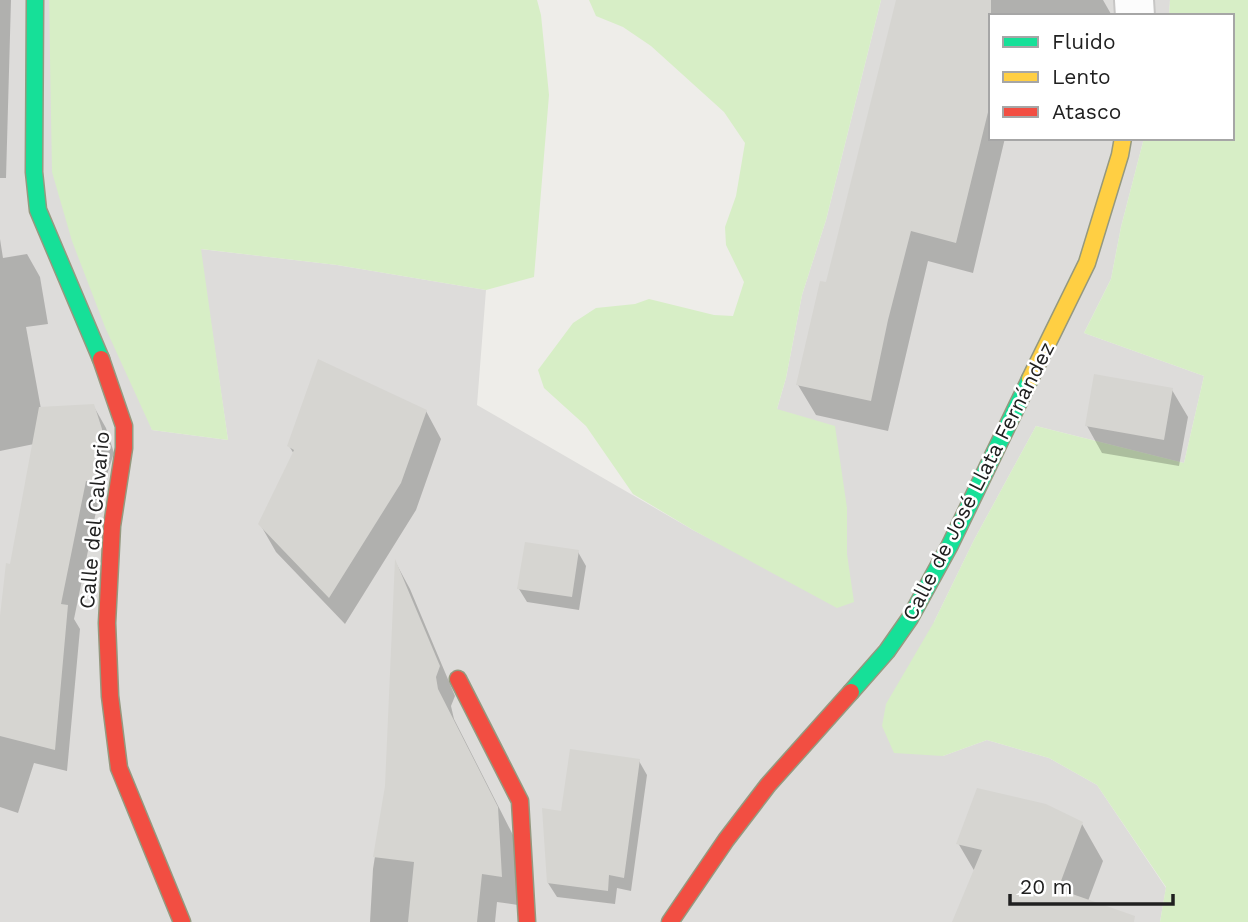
<svg xmlns="http://www.w3.org/2000/svg" width="1248" height="922" font-family="'Work Sans',sans-serif">
<style>
.residential{fill:#dddcda}
.grass{fill:#d7eec6}
.shadow{fill:#0003}
.building{fill:#d6d5d1}
.lines{fill:none;stroke-linecap:round;stroke-linejoin:round}
.street-casing{stroke:#c7c6c5;stroke-width:42}
.fast-casing{stroke:#95997f;stroke-width:19}
.slow-casing{stroke:#95997f;stroke-width:19}
.jam-casing{stroke:#95997f;stroke-width:19}
.street{stroke:#fcfcfc;stroke-width:38}
.fast{stroke:#16e098;stroke-width:16}
.slow{stroke:#ffcf43;stroke-width:16}
.jam{stroke:#f24e42;stroke-width:16}
.labels{text-anchor:middle;dominant-baseline:central;stroke-width:5;stroke-linejoin:round;paint-order:stroke}
.street-label{font-size:21px;fill:#202020;stroke:#fff}
</style>
<rect width="100%" height="100%" fill="#eeede9"/>
<path class="residential" d="M 0,0 L 49,0 L 152,430 L 228,440 L 200,249 L 337,265 L 486,290 L 477,405 L 693,530 L 762,566 L 847,554 L 847,508 L 777,409 L 786,378 L 802,295 L 826,220 L 881,0 L 1170,0 L 1169,16 L 991,16 L 991,138 L 1144,138 L 1121,227 L 1111,279 L 1084,333 L 1204,376 L 1184,463 L 1036,426 L 974,540 L 934,622 L 943,756 L 987,740 L 1049,758 L 1097,785 L 1166,888 L 1160,922 L 0,922 Z"/>
<path class="grass" d="M 49,0 L 537,0 L 541,15 L 549,95 L 534,277 L 486,290 L 337,265 L 201,249 L 228,440 L 152,430 L 105,327 L 72,241 L 52,172 Z
M 589,0 L 881,0 L 826,220 L 802,295 L 786,378 L 777,409 L 835,426 L 847,508 L 847,554 L 854,602 L 837,608 L 693,530 L 633,494 L 586,426 L 544,388 L 538,370 L 573,323 L 596,308 L 635,304 L 649,299 L 714,315 L 733,316 L 744,282 L 726,245 L 725,227 L 736,196 L 745,143 L 724,112 L 651,46 L 623,27 L 596,16 Z
M 1170,0 L 1248,0 L 1248,922 L 1160,922 L 1166,887 L 1097,785 L 1049,758 L 987,740 L 943,756 L 894,753 L 882,726 L 886,704 L 934,622 L 974,540 L 1036,426 L 1184,463 L 1204,376 L 1084,333 L 1111,279 L 1121,227 L 1144,138 L 1232,138 L 1232,16 L 1169,16 Z"/>
<path class="shadow" d="M 0,0 L 11,0 L 6,178 L 0,178 Z
M 897,0 L 1103,0 L 1111,14 L 1111,16 L 991,16 L 991,138 L 1005,138 L 973,273 L 928,261 L 888,431 L 816,415 L 798,385 L 828,284 Z
M 0,239 L 3,258 L 27,254 L 40,277 L 48,324 L 26,327 L 41,409 L 93,405 L 106,428 L 114,453 L 98,502 L 74,619 L 80,629 L 67,771 L 34,763 L 18,813 L 0,807 L 0,631 L 34,444 L 0,451 Z
M 1172,390 L 1188,417 L 1179,466 L 1102,453 L 1087,426 Z
M 426,411 L 441,439 L 416,510 L 345,624 L 276,552 L 260,524 L 294,454 L 289,446 Z
M 578,552 L 586,566 L 579,610 L 527,602 L 519,589 Z
M 397,565 L 410,589 L 455,696 L 451,706 L 454,719 L 514,837 L 518,905 L 497,902 L 495,922 L 370,922 L 373,869 L 386,786 Z
M 639,761 L 647,775 L 631,891 L 617,888 L 615,904 L 557,897 L 548,883 L 562,813 Z
M 1082,824 L 1103,861 L 1088,901 L 1125,922 L 962,922 L 975,872 L 958,843 Z"/>
<path class="building" d="M 896,0 L 991,0 L 991,100 L 956,243 L 911,231 L 888,320 L 871,401 L 796,385 L 820,281 L 826,282 Z
M 318,359 L 427,410 L 401,483 L 329,598 L 258,524 L 294,450 L 287,446 Z
M 1094,374 L 1173,388 L 1164,440 L 1085,426 Z
M 94,404 L 102,429 L 102,446 L 97,482 L 86,481 L 61,604 L 68,605 L 55,750 L 0,736 L 0,616 L 6,563 L 10,564 L 39,407 Z
M 525,542 L 579,550 L 572,597 L 517,589 Z
M 395,559 L 440,666 L 436,677 L 438,689 L 498,807 L 502,877 L 482,874 L 477,922 L 408,922 L 414,862 L 373,857 L 385,786 Z
M 570,749 L 640,759 L 624,878 L 609,875 L 608,891 L 547,883 L 542,808 L 561,811 Z
M 977,788 L 1046,804 L 1083,822 L 1058,889 L 1135,916 L 1134,922 L 952,922 L 982,850 L 956,844 Z"/>
<g class="lines">
<g class="street-casing">
<path id="street" d="M 1134,0 L 1135,16"/>
</g>
<g class="fast-casing">
<path id="fast" d="M 35,0 L 34,172 L 38,210 L 101,359
M 851,692 L 887,651 L 910,618 L 950,545 L 1030,379"/>
</g>
<g class="slow-casing">
<path id="slow" d="M 1030,379 L 1087,263 L 1120,155 L 1123,138"/>
</g>
<g class="jam-casing">
<path id="jam" d="M 101,359 L 124,426 L 124,448 L 112,526 L 107,623 L 110,696 L 119,768 L 182,922
M 458,679 L 520,801 L 527,922
M 670,922 L 726,840 L 768,785 L 851,692"/>
</g>
<use href="#street" class="street"/>
<use href="#fast" class="fast"/>
<use href="#slow" class="slow"/>
<use href="#jam" class="jam"/>
</g>
<g class="labels">
<g class="street-label">
<text transform="translate(978 481) rotate(-63)">Calle de José Llata Fernández</text>
<text transform="translate(94 520) rotate(-85)">Calle del Calvario</text>
</g>
</g>
<rect x="989" y="14" width="245" height="126" fill="#ffffff" stroke="#a6a6a6" stroke-width="2"/>
<rect x="1003" y="37" width="35" height="10" fill="#16e098" stroke="#a6a6a6" stroke-width="2"/>
<text x="1052" y="49" font-size="21" fill="#202020">Fluido</text>
<rect x="1003" y="72" width="35" height="10" fill="#ffcf43" stroke="#a6a6a6" stroke-width="2"/>
<text x="1052" y="84" font-size="21" fill="#202020">Lento</text>
<rect x="1003" y="107" width="35" height="10" fill="#f24e42" stroke="#a6a6a6" stroke-width="2"/>
<text x="1052" y="119" font-size="21" fill="#202020">Atasco</text>
<path d="M1010 894v10h163v-10" fill="none" stroke="#202020" stroke-width="3.5"/>
<text x="1020" y="894" font-size="21" fill="#202020" stroke="#ffffff" stroke-width="5" paint-order="stroke">20 m</text>
</svg>
